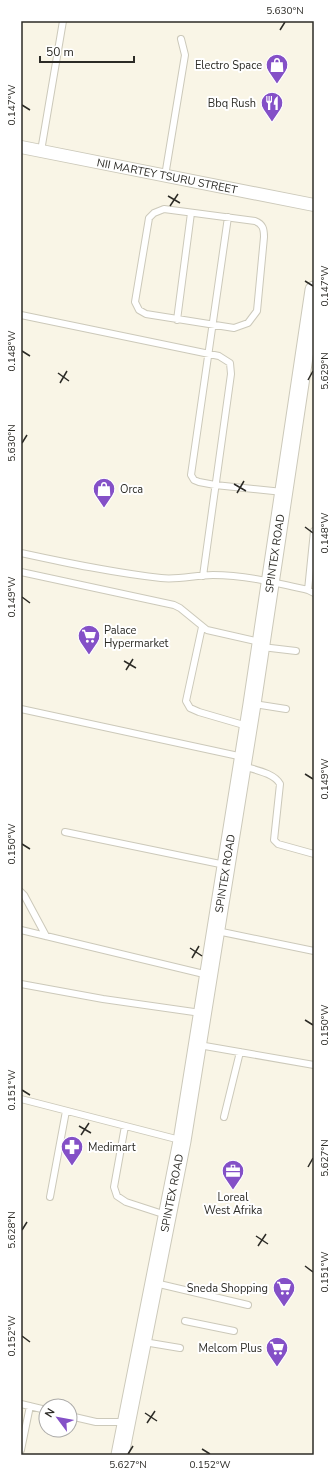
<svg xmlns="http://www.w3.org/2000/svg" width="335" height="1476" font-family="'Nunito Sans',sans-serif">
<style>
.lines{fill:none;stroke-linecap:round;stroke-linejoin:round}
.lane-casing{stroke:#ccc9ba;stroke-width:8}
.street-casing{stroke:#ccc9ba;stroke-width:14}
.secondary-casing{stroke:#ccc9ba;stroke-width:19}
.lane{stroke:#fff;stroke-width:6}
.street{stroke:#fff;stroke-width:12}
.secondary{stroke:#fff;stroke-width:17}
.ticks{fill:none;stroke:#2c2b26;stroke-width:1.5}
.labels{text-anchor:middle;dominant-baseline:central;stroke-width:4;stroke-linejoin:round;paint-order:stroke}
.poi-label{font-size:11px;fill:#2c2b26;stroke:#fff;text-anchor:end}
.street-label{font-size:11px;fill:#2c2b26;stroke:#fff}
.neatline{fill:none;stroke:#2c2b26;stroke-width:1.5}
.ticks-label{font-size:10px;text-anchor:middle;fill:#2c2b26}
</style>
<rect width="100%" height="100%" fill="#f9f5e6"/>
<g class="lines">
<g class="lane-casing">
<path id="lane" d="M 41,151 L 63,21
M 165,176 L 185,55 L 181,39
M 164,209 L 255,221 C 263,224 264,229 264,237 L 257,311 L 248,323 L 234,328 L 146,314 L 139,310 L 135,302 L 149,218 L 154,213 Z
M 228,217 L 191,475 L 194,480 L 199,482 L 215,485 L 283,492
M 21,315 L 219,356 L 230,363 L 231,374 L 203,576
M 177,320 L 191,213
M 21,553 C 67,563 114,573 161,578 C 179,580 195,575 213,575 C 245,575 277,583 308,590 L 314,593
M 21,572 L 174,605 L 180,608 L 207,630 L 260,642
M 308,590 L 314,531
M 202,627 L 186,701 L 190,708 L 199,712 L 247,726
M 262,647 L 296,651
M 254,704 L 286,709
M 21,709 L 243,757
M 243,766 C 255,770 274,773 280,784 L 274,840 L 278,844 L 314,854
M 65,832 L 225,865
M 21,892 L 24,895 L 46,936
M 21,930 L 208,975
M 217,931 L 314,951
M 21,984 L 103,999 L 201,1013
M 199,1045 L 314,1065
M 21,1099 L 180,1140
M 224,1117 L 240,1052
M 125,1126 L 114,1187 L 117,1196 L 126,1202 L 166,1215
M 50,1197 L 66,1111
M 155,1283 L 248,1305
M 185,1321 L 234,1331
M 144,1342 L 180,1348
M 21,1404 L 46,1410
M 70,1416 L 96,1422 L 124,1422
M 21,1450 L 30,1406"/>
</g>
<g class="street-casing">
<g id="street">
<path id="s1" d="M 21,147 L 314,205"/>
</g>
</g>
<g class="secondary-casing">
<g id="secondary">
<path id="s2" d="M 120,1455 L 182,1141 L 252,704 L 314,290"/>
</g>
</g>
<use href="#lane" class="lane"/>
<use href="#street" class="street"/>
<use href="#secondary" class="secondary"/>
</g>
<path class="ticks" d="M 280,30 L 285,22M 22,105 L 30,110M 168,196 L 180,203M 170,206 L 178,194M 305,281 L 313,286M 22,351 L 30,356M 58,373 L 69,381M 308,380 L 313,371M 60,383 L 67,371M 22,443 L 27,435M 234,484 L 246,491M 237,493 L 244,481M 305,527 L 313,533M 22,597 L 30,603M 124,661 L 136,668M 126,670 L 133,659M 305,774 L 313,779M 22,844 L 30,849M 190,948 L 202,956M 192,958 L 199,946M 305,1020 L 313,1025M 22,1090 L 30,1095M 79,1126 L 91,1133M 81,1135 L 89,1123M 308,1167 L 313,1158M 22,1230 L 27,1222M 256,1236 L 268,1244M 258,1246 L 266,1234M 305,1266 L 313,1272M 22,1336 L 30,1342M 145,1413 L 157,1421M 147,1423 L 155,1411M 202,1449 L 210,1454M 128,1454 L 133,1446"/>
<defs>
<g id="shop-pin" transform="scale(1.15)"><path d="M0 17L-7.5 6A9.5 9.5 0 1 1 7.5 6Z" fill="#8450c7" stroke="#fff"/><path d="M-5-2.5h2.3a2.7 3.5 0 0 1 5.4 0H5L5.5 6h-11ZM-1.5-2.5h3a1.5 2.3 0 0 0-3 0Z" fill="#fff"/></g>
<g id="restaurant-pin" transform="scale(1.15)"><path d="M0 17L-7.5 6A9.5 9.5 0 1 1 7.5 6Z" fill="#8450c7" stroke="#fff"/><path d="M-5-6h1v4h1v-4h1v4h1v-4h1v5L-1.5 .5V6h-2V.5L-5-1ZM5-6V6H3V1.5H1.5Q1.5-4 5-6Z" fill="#fff"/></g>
<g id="supermarket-pin" transform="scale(1.15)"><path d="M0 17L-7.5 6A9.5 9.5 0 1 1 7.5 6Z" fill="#8450c7" stroke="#fff"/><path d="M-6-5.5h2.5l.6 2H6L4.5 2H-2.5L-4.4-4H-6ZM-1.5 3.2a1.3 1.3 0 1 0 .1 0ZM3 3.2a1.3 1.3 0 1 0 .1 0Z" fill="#fff"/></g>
<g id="pharmacy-pin" transform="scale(1.15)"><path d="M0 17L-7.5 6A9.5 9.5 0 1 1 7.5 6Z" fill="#8450c7" stroke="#fff"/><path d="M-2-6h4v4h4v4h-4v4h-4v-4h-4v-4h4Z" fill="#fff"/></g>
<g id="office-pin" transform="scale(1.15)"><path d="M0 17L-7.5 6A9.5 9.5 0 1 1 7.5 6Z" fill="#8450c7" stroke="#fff"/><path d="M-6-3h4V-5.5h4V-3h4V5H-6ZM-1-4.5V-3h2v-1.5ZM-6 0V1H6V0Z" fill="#fff"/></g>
</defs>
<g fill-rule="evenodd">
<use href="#shop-pin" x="277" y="65"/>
<use href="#restaurant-pin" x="272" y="103"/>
<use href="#shop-pin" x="104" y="489"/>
<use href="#supermarket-pin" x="89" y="636"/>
<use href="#pharmacy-pin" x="72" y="1147"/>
<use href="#office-pin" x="233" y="1171"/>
<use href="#supermarket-pin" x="284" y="1288"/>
<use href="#supermarket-pin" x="277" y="1348"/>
</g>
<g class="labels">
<g class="poi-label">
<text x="262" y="65">Electro Space</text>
<text x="256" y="103">Bbq Rush</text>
<text x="120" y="489" text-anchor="start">Orca</text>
<text x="104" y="630" text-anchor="start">Palace<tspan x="104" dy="13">Hypermarket</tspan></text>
<text x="88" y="1147" text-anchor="start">Medimart</text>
<text x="233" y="1197" text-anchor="middle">Loreal<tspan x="233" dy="13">West Afrika</tspan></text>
<text x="268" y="1288">Sneda Shopping</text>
<text x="262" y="1348">Melcom Plus</text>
</g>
<g class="street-label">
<text stroke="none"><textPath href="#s1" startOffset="149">NII MARTEY TSURU STREET</textPath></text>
<text stroke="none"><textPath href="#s2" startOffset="915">SPINTEX ROAD</textPath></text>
<text stroke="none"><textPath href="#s2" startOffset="591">SPINTEX ROAD</textPath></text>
<text stroke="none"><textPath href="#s2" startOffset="267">SPINTEX ROAD</textPath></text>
</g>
</g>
<rect width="335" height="1476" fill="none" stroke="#ffffff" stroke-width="44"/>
<g transform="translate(58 1418) rotate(302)"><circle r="19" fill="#ffffff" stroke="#abaaa8"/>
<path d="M0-3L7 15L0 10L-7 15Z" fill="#8450c7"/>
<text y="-6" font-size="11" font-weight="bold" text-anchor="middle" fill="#2c2b26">N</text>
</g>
<path d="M40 56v6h94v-6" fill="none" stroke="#2c2b26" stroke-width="2"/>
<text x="46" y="56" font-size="12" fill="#2c2b26" stroke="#ffffff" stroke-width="3" paint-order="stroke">50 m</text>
<rect x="22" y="22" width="291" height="1432" class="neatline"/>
<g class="ticks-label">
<text x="285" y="14">5.630°N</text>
<text transform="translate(11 105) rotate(-90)" y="4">0.147°W</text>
<text transform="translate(324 286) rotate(-90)" y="4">0.147°W</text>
<text transform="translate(11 351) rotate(-90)" y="4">0.148°W</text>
<text transform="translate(324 371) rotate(-90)" y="4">5.629°N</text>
<text transform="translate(11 443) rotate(-90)" y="4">5.630°N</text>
<text transform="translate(324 533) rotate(-90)" y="4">0.148°W</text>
<text transform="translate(11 597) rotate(-90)" y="4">0.149°W</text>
<text transform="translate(324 779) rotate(-90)" y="4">0.149°W</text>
<text transform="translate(11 844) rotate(-90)" y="4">0.150°W</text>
<text transform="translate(324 1025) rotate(-90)" y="4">0.150°W</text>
<text transform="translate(11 1090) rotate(-90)" y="4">0.151°W</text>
<text transform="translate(324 1158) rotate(-90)" y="4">5.627°N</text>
<text transform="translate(11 1230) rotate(-90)" y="4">5.628°N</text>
<text transform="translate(324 1272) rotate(-90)" y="4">0.151°W</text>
<text transform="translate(11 1336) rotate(-90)" y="4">0.152°W</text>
<text x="128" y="1468">5.627°N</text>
<text x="210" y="1468">0.152°W</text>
</g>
</svg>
